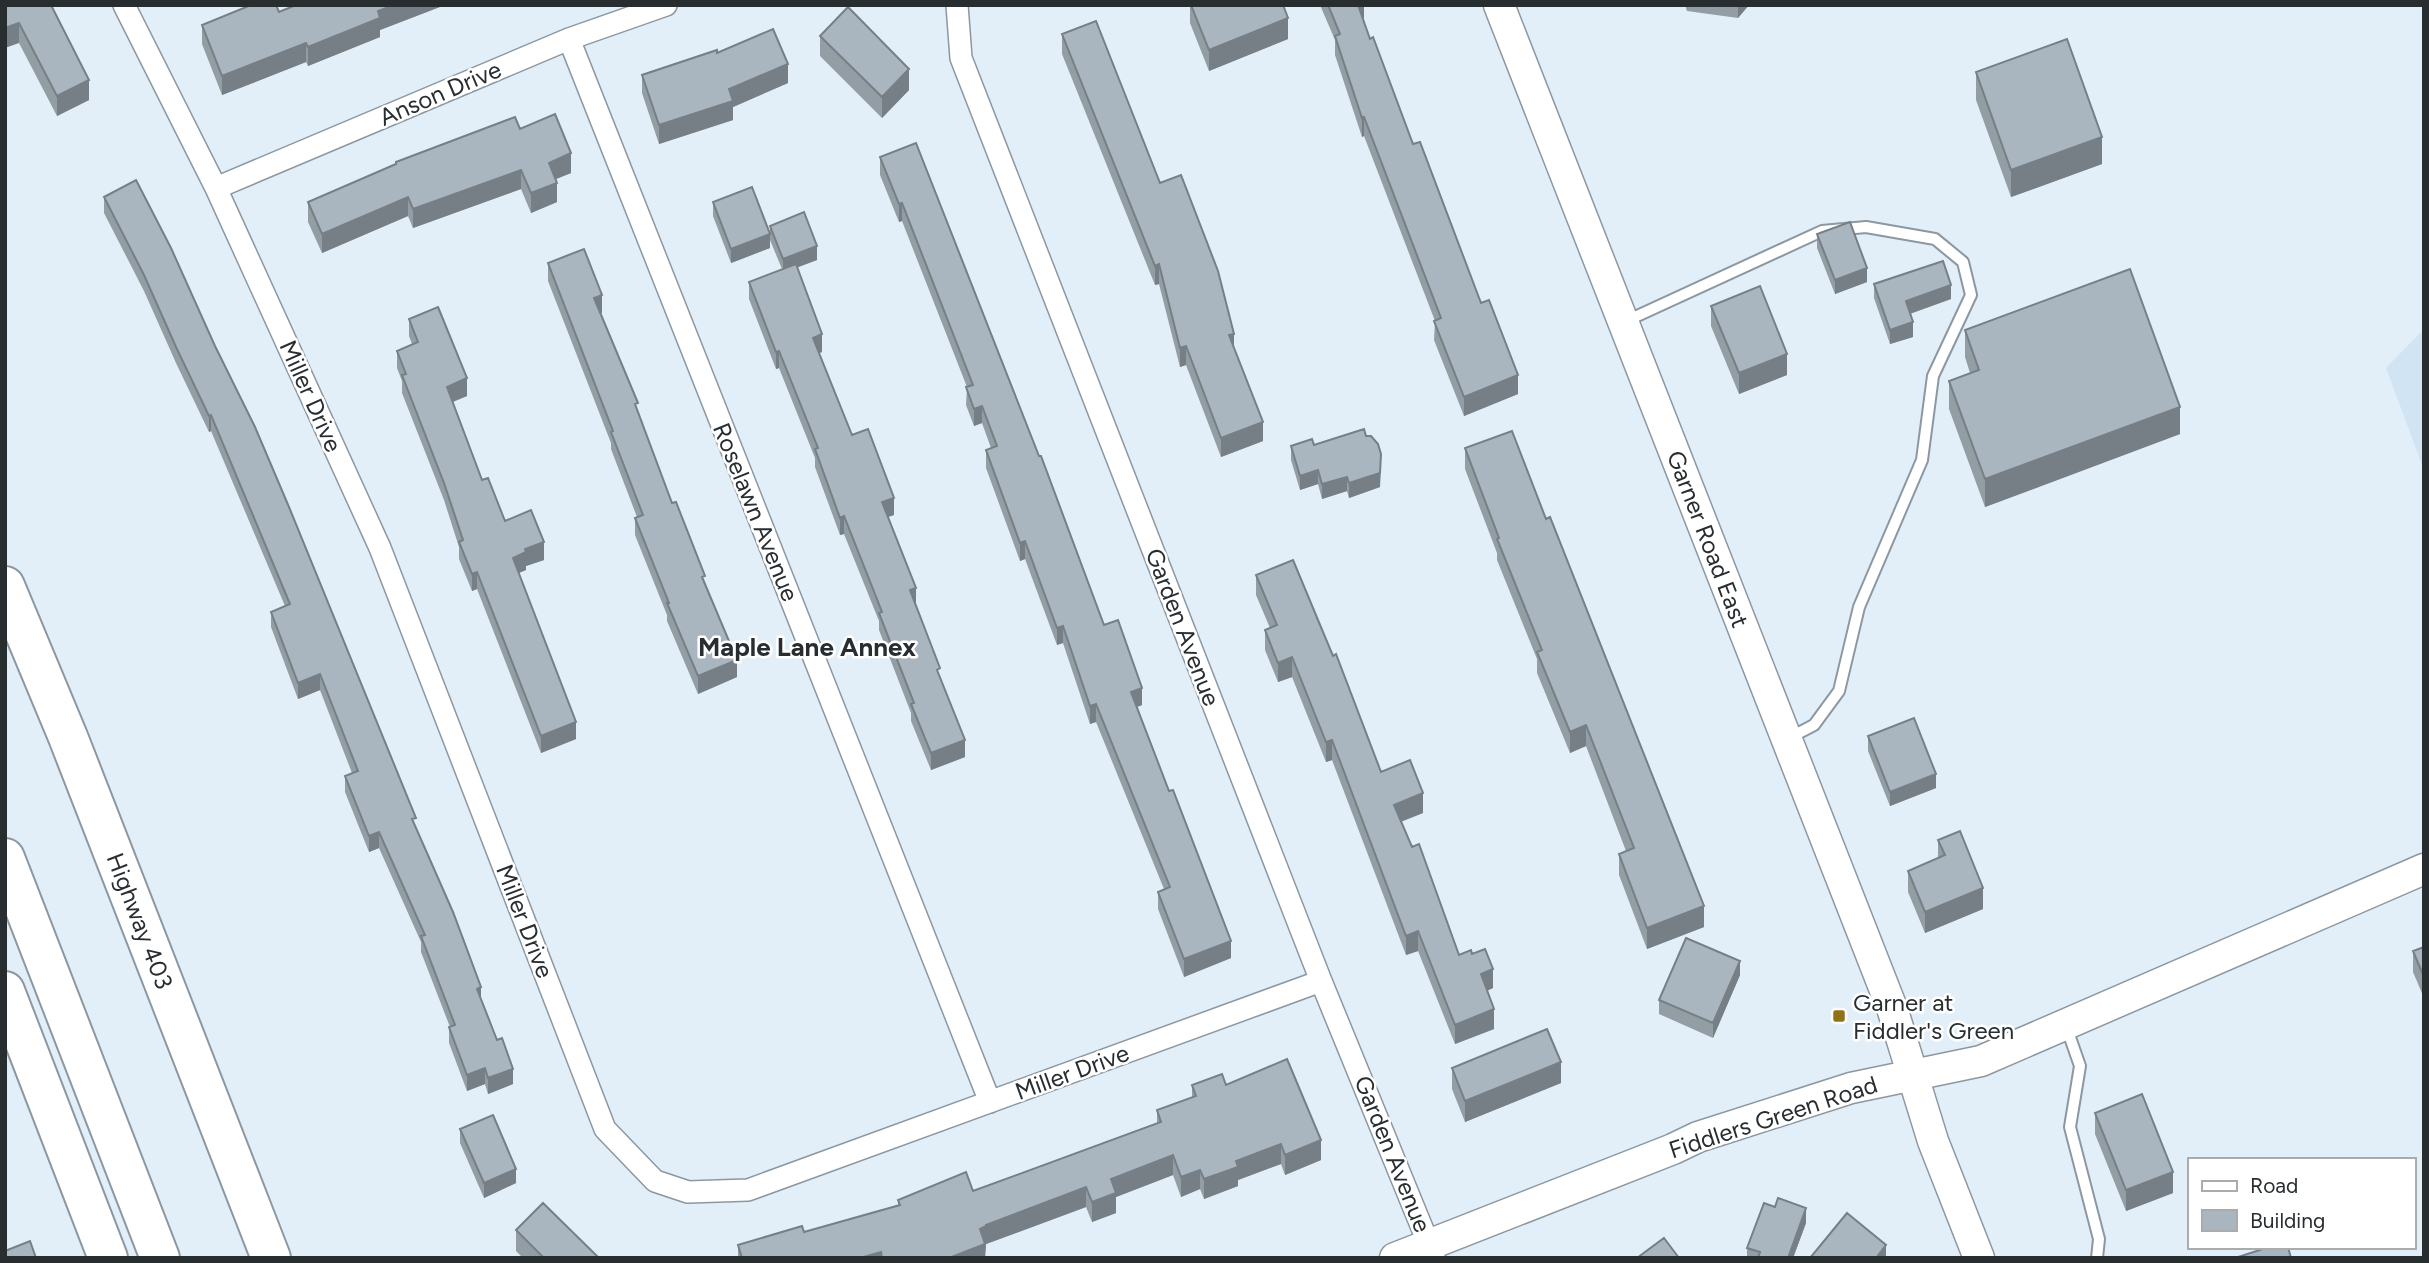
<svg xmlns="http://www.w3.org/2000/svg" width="2429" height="1263" font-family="Figtree,sans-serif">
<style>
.built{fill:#d1e4f3}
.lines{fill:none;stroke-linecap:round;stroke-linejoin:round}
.service-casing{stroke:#8c98a1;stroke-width:14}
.minor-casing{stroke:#8c98a1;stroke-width:24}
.secondary-casing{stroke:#8c98a1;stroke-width:33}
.motorway-casing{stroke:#8c98a1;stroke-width:42}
.service{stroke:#fff;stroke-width:10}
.minor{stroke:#fff;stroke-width:21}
.secondary{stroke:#fff;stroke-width:30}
.motorway{stroke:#fff;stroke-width:38}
.wall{fill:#929da4}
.shaded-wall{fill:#777f86}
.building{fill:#aab6bf;stroke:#777f86;stroke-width:2}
.poi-dot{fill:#907318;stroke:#fff;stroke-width:2.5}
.labels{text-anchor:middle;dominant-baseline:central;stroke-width:5;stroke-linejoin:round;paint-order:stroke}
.street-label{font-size:24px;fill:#282d30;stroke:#fff}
.poi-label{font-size:24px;fill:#282d30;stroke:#fff;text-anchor:start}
.neighbourhood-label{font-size:26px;font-weight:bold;fill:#282d30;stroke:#fff}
</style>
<rect width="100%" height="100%" fill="#e2eff9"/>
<path class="built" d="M 2424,329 L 2424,470 L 2386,368 Z"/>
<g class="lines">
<g class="service-casing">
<path id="service" d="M 1624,322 L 1822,231 L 1866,227 L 1935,239 L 1963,262 L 1971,295 L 1933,376 L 1922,460 L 1859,607 L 1839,691 L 1814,725 L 1789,738
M 2066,1026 L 2080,1066 L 2070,1127 L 2099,1239 L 2097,1258"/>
</g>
<g class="minor-casing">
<path id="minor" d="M 124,5 L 216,188 L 380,548 L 605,1129 L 655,1181 L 688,1192 L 748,1190 L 1321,981
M 957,5 L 961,58 L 1321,981 L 1434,1257
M 569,39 L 990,1102
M 216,188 L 569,39 L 666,5"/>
</g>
<g class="secondary-casing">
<path id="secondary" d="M 1499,5 L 1892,1008 L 1933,1141 L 1979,1258
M 1395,1258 L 1673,1149 L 1698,1137 L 1851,1088 L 1981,1061 L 2424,869"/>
</g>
<g class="motorway-casing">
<path id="motorway" d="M 5,586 L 68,737 L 271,1258
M 5,858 L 160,1258
M 5,991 L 108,1258"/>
</g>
<use href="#service" class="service"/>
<use href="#minor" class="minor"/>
<use href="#secondary" class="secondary"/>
<use href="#motorway" class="motorway"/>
</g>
<path class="wall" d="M 5,5 L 89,100 L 57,116 L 19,43 Z
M 296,5 L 445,5 L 380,30 L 380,37 L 308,66 L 306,62 L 222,95 L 202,44 L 202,25 L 279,12 Z
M 1190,5 L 1283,5 L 1288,39 L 1209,71 L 1190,23 Z
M 1320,5 L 1364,5 L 1364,18 L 1362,18 L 1413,144 L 1481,303 L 1518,394 L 1464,416 L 1434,340 L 1435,321 L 1369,149 L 1364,136 L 1362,137 L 1335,55 L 1335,40 Z
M 1685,5 L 1749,5 L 1738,18 L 1687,11 Z
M 1062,34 L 1160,183 L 1234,349 L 1263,441 L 1221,457 L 1186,365 L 1180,367 L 1159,284 L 1155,285 L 1062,54 Z
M 820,36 L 909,90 L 882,118 L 820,56 Z
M 717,53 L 788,83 L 733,107 L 733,120 L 659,144 L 642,93 L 642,75 Z
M 1976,72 L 2102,164 L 2011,197 L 1976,100 Z
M 520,129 L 571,173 L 555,179 L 557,202 L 531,213 L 521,189 L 413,228 L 408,216 L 322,253 L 308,222 L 308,202 Z
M 880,157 L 1104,625 L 1142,705 L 1137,707 L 1231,958 L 1184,977 L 1158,909 L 1158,892 L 1164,889 L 1096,722 L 1090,724 L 1063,643 L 1057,645 L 1025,559 L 1020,561 L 986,468 L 986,450 L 991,448 L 982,423 L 974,426 L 966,405 L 967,387 L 902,221 L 899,222 L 880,175 Z
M 136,180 L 416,828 L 513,1084 L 488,1094 L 485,1084 L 467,1091 L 449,1043 L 449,1027 L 450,1027 L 421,952 L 421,942 L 379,848 L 369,852 L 345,792 L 345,776 L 352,773 L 320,690 L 298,699 L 271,627 L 271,612 L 285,606 L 211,431 L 209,432 L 176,363 L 144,291 L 104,213 L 104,197 Z
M 713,202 L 770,234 L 770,226 L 817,260 L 797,267 L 822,352 L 819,353 L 852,435 L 894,515 L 888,517 L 965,757 L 931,770 L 911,721 L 911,713 L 879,630 L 879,621 L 844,534 L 840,535 L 815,467 L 815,458 L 779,368 L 776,369 L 749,299 L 749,282 L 782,269 L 770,240 L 770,248 L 731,263 L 713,216 Z
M 1817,234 L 1867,282 L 1835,294 L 1817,248 Z
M 548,263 L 602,313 L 600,313 L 672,503 L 705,585 L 737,677 L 698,694 L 667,621 L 667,615 L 635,535 L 635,518 L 637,517 L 611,449 L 611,443 L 548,281 Z
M 1874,284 L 1951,299 L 1910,314 L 1913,337 L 1890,344 L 1874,298 Z
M 1711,306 L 1787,375 L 1739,394 L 1711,326 Z
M 409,319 L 467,396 L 453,402 L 482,480 L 505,521 L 544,560 L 526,566 L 526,570 L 519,573 L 576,739 L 541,753 L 477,589 L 472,591 L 459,559 L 459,547 L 444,500 L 402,393 L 402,381 L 397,368 L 397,351 L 412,344 L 409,336 Z
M 1965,330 L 2180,434 L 1985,507 L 1949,409 L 1949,381 L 1970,373 L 1965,357 Z
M 1314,445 L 1380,487 L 1349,498 L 1347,491 L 1322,499 L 1318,484 L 1300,490 L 1291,460 L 1291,446 Z
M 1465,448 L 1546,519 L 1704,927 L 1647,949 L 1619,875 L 1619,854 L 1626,851 L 1586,746 L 1570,753 L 1537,673 L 1537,659 L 1497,560 L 1497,553 L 1465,469 Z
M 1256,575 L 1381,772 L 1423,813 L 1401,822 L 1459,955 L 1493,988 L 1487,991 L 1494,1029 L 1455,1044 L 1418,951 L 1406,955 L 1332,760 L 1326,762 L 1292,677 L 1278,682 L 1265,650 L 1265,630 L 1270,628 L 1256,595 Z
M 1868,736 L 1936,788 L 1890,806 L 1868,751 Z
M 1938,840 L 1983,909 L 1925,933 L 1908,892 L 1908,871 L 1938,858 Z
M 2424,947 L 2424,998 L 2413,972 L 2413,951 Z
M 1740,975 L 1713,1038 L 1659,1014 L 1659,1000 Z
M 1452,1068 L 1561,1083 L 1465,1122 L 1452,1089 Z
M 1192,1085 L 1226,1085 L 1321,1160 L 1285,1175 L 1281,1164 L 1238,1180 L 1238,1186 L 1204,1199 L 1200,1189 L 1181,1197 L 1173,1175 L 1116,1197 L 1116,1213 L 1092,1222 L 1086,1207 L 986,1244 L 985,1258 L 738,1258 L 738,1245 L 804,1232 L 898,1205 L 898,1200 L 973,1191 L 1157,1123 L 1157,1110 L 1192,1097 Z
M 2095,1113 L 2173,1193 L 2126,1211 L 2095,1134 Z
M 460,1129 L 516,1183 L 484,1198 L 460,1143 Z
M 1806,1223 L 1793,1258 L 1747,1258 L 1747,1248 Z
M 516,1230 L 599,1258 L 523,1258 L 516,1251 Z"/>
<path class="shaded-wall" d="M 394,5 L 445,5 L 380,30 L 380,37 L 308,66 L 308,47 L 378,11 Z
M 1356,5 L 1364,5 L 1364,18 L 1356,21 Z
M 1738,5 L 1749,5 L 1738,18 Z
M 1288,18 L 1288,39 L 1209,71 L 1209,50 Z
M 19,23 L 19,43 L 5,48 L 5,28 Z
M 306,43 L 306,62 L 222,95 L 222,76 Z
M 788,64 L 788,83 L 733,107 L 733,120 L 659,144 L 659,125 L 729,89 Z
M 909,69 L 909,90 L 882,118 L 882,97 Z
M 89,80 L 89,100 L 57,116 L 57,96 Z
M 1364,117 L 1364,136 L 1362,137 L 1362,118 Z
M 2102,137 L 2102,164 L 2011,197 L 2011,170 Z
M 571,153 L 571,173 L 549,182 L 549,163 Z
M 521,170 L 521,189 L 413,228 L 413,209 Z
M 557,183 L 557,202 L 531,213 L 531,193 Z
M 408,197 L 408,216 L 322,253 L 322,234 Z
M 902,203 L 902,221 L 899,222 L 899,204 Z
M 770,234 L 770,248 L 731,263 L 731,249 Z
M 817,246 L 817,260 L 783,273 L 783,259 Z
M 1159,264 L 1159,284 L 1155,285 L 1155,266 Z
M 1867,268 L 1867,282 L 1835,294 L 1835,280 Z
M 1951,285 L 1951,299 L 1906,315 L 1906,301 Z
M 602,295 L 602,313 L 594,316 L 594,298 Z
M 1913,322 L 1913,337 L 1890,344 L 1890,330 Z
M 822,334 L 822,352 L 813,355 L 813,338 Z
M 1234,334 L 1234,353 L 1229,335 Z
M 1186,346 L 1186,365 L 1180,367 L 1180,348 Z
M 779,351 L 779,368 L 776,369 L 776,352 Z
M 1787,354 L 1787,375 L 1739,394 L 1739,373 Z
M 1518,375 L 1518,394 L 1464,416 L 1464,397 Z
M 467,378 L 467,396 L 447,404 L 447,387 Z
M 982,406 L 982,423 L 974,426 L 974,409 Z
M 2180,407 L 2180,434 L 1985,507 L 1985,479 Z
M 211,415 L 211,431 L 209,432 L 209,416 Z
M 1263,422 L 1263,441 L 1221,457 L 1221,438 Z
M 1381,469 L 1380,487 L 1349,498 L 1349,483 Z
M 1318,470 L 1318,484 L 1300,490 L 1300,476 Z
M 1347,477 L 1347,491 L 1322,499 L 1322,484 Z
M 894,498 L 894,515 L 882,519 L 882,502 Z
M 844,516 L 844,534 L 840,535 L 840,518 Z
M 1025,541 L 1025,559 L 1020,561 L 1020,543 Z
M 544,542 L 544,560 L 526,566 L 526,570 L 513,575 L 513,558 L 525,549 Z
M 477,572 L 477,589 L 472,591 L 472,574 Z
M 916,588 L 916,605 L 910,590 Z
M 1063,626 L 1063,643 L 1057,645 L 1057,628 Z
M 1292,657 L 1292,677 L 1278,682 L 1278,663 Z
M 737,660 L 737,677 L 698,694 L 698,676 Z
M 320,674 L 320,690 L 298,699 L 298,683 Z
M 1142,688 L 1142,705 L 1131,709 L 1131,692 Z
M 1096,704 L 1096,722 L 1090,724 L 1090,706 Z
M 576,722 L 576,739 L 541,753 L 541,736 Z
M 1586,725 L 1586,746 L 1570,753 L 1570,732 Z
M 965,740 L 965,757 L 931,770 L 931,753 Z
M 1332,740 L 1332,760 L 1326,762 L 1326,742 Z
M 1936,774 L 1936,788 L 1890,806 L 1890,792 Z
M 1423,793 L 1423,813 L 1394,824 L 1394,805 Z
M 379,832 L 379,848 L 369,852 L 369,836 Z
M 1983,888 L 1983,909 L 1925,933 L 1925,912 Z
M 1704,906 L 1704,927 L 1647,949 L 1647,928 Z
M 1418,931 L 1418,951 L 1406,955 L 1406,936 Z
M 1231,941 L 1231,958 L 1184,977 L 1184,959 Z
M 1740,961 L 1740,975 L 1713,1038 L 1713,1023 Z
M 1493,969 L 1493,988 L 1481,993 L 1481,974 Z
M 481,987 L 481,1003 L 477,989 Z
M 1494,1009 L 1494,1029 L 1455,1044 L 1455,1025 Z
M 1561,1062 L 1561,1083 L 1465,1122 L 1465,1101 Z
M 485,1068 L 485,1084 L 467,1091 L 467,1075 Z
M 513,1069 L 513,1084 L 488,1094 L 488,1078 Z
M 1321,1140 L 1321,1160 L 1285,1175 L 1285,1155 Z
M 1281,1144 L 1281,1164 L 1238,1180 L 1238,1186 L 1204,1199 L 1204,1179 L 1236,1161 Z
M 1173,1155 L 1173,1175 L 1116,1197 L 1116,1213 L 1092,1222 L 1092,1202 L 1111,1179 Z
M 516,1169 L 516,1183 L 484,1198 L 484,1183 Z
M 1200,1170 L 1200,1189 L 1181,1197 L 1181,1177 Z
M 2173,1172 L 2173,1193 L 2126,1211 L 2126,1190 Z
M 1086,1187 L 1086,1207 L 986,1244 L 985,1258 L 949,1258 L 986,1225 Z
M 1806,1208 L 1806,1223 L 1793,1258 L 1788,1258 Z
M 1886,1245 L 1886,1258 L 1876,1258 Z
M 881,1252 L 881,1258 L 860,1258 Z"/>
<path class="building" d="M 5,5 L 51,5 L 89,80 L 57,96 L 19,23 L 5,28 Z
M 251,5 L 276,5 L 279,12 L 296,5 L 394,5 L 378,11 L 380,18 L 308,47 L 306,43 L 222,76 L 202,25 Z
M 1191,5 L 1283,5 L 1288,18 L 1209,50 Z
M 1328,5 L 1358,5 L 1370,39 L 1373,37 L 1413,144 L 1420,142 L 1481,303 L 1489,300 L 1518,375 L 1464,397 L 1434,321 L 1441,318 L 1369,130 L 1364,117 L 1362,118 L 1335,36 L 1340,34 Z
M 848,7 L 909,69 L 882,97 L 820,36 Z
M 1096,21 L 1160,183 L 1181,175 L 1218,271 L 1234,334 L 1229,335 L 1263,422 L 1221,438 L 1186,346 L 1180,348 L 1159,264 L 1155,266 L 1062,34 Z
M 773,29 L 788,64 L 729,89 L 733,101 L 659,125 L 642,75 L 717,50 L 717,53 Z
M 2067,39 L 2102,137 L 2011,170 L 1976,72 Z
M 555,114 L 571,153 L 549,163 L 557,183 L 531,193 L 521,170 L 413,209 L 408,197 L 322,234 L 308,202 L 396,164 L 396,162 L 515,117 L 520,129 Z
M 916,143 L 1039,456 L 1041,456 L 1104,625 L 1118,620 L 1142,688 L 1131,692 L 1169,791 L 1173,790 L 1231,941 L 1184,959 L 1158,892 L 1170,887 L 1096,704 L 1090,706 L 1063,626 L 1057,628 L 1025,541 L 1020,543 L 986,450 L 997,446 L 982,406 L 974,409 L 966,387 L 973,385 L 902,203 L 899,204 L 880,157 Z
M 136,180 L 171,248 L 215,346 L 255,427 L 289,507 L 416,818 L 412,819 L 453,912 L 481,987 L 477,989 L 497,1040 L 502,1038 L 513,1069 L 488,1078 L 485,1068 L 467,1075 L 449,1027 L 455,1025 L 421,936 L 425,935 L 379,832 L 369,836 L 345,776 L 358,771 L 320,674 L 298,683 L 271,612 L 290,604 L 211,415 L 209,416 L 176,347 L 144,275 L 104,197 Z
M 752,187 L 770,234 L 731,249 L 713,202 Z
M 804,212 L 817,246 L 783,259 L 770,226 Z
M 1850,222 L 1867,268 L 1835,280 L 1817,234 Z
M 584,249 L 602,295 L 594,298 L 638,403 L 635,404 L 672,503 L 676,502 L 705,576 L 702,577 L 737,660 L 698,676 L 667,603 L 669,603 L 635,518 L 643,515 L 611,432 L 613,431 L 548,263 Z
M 1943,261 L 1951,285 L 1906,301 L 1913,322 L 1890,330 L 1874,284 Z
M 796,264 L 822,334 L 813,338 L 852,435 L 868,429 L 894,498 L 882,502 L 916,588 L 910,590 L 940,668 L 937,670 L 965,740 L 931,753 L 911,704 L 914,703 L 879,613 L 882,612 L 844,516 L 840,518 L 815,449 L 818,448 L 779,351 L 776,352 L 749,282 Z
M 2130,269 L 2180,407 L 1985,479 L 1949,381 L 1979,370 L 1965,330 Z
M 1760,286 L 1787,354 L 1739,373 L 1711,306 Z
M 438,307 L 467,378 L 447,387 L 482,480 L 488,478 L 505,521 L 531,510 L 544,542 L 525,549 L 526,552 L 513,558 L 576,722 L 541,736 L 477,572 L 472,574 L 459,542 L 463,540 L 444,483 L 402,375 L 406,374 L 397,351 L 418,342 L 409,319 Z
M 1364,429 L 1366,436 L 1371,436 L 1378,444 L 1381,454 L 1380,473 L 1349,483 L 1347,477 L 1322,484 L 1318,470 L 1300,476 L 1291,446 L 1312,439 L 1314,445 Z
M 1512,431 L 1546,519 L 1550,517 L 1704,906 L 1647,928 L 1619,854 L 1634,848 L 1586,725 L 1570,732 L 1537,652 L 1542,650 L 1497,539 L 1499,538 L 1465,448 Z
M 1293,560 L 1333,656 L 1336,654 L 1381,772 L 1410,760 L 1423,793 L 1394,805 L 1412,847 L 1419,844 L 1459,955 L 1471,950 L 1472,954 L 1485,949 L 1493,969 L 1481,974 L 1494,1009 L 1455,1025 L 1418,931 L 1406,936 L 1332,740 L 1326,742 L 1292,657 L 1278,663 L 1265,630 L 1277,625 L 1256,575 Z
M 1914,718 L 1936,774 L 1890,792 L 1868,736 Z
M 1960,831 L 1983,888 L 1925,912 L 1908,871 L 1945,855 L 1938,840 Z
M 1686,938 L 1740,961 L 1713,1023 L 1659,1000 Z
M 2424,947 L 2424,977 L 2413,951 Z
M 1547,1029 L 1561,1062 L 1465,1101 L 1452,1068 Z
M 1287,1059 L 1321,1140 L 1285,1155 L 1281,1144 L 1236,1161 L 1238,1167 L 1204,1179 L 1200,1170 L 1181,1177 L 1173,1155 L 1111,1179 L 1116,1193 L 1092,1202 L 1086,1187 L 986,1225 L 986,1226 L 980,1229 L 985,1244 L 949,1258 L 882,1258 L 881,1252 L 860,1258 L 742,1258 L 738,1245 L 802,1226 L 804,1232 L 900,1205 L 898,1200 L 966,1172 L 973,1191 L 1161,1122 L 1157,1110 L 1196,1096 L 1192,1085 L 1222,1074 L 1226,1085 Z
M 2142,1094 L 2173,1172 L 2126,1190 L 2095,1113 Z
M 493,1115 L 516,1169 L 484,1183 L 460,1129 Z
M 1778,1198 L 1806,1208 L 1788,1258 L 1758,1258 L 1760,1252 L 1747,1248 L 1764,1203 L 1775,1207 Z
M 543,1203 L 599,1258 L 544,1258 L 516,1230 Z
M 1847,1213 L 1886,1245 L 1876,1258 L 1810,1258 Z
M 1664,1238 L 1679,1258 L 1637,1258 Z
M 30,1241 L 36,1258 L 5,1258 L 5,1251 Z
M 2269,1247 L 2288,1247 L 2291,1258 L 2235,1258 Z"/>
<rect class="poi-dot" x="1832" y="1009" width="14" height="14" rx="3.5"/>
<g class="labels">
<g class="street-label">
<text transform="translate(440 93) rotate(-23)">Anson Drive</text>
<text transform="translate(311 396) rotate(66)">Miller Drive</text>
<text transform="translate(756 512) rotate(68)">Roselawn Avenue</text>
<text transform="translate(1708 539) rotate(69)">Garner Road East</text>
<text transform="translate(1183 627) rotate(69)">Garden Avenue</text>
<text transform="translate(140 921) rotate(69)">Highway 403</text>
<text transform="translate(525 921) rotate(69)">Miller Drive</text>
<text transform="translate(1072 1072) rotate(-20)">Miller Drive</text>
<text transform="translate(1773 1117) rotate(-18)">Fiddlers Green Road</text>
<text transform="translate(1393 1154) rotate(68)">Garden Avenue</text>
</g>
<g class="poi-label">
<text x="1853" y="1002">Garner at<tspan x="1853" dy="28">Fiddler's Green</tspan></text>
</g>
<g class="neighbourhood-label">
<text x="807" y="647">Maple Lane Annex</text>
</g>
</g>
<rect width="2429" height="1263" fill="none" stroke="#282d30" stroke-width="14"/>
<rect x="2188" y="1158" width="228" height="91" fill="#ffffff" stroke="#a9abac" stroke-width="2"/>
<rect x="2202" y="1181" width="35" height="10" fill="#ffffff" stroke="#a9abac" stroke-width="2"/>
<text x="2250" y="1193" font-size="21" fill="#282d30">Road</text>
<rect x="2202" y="1210" width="35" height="21" fill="#aab6bf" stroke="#a9abac" stroke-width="2"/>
<text x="2250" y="1228" font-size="21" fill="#282d30">Building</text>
</svg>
